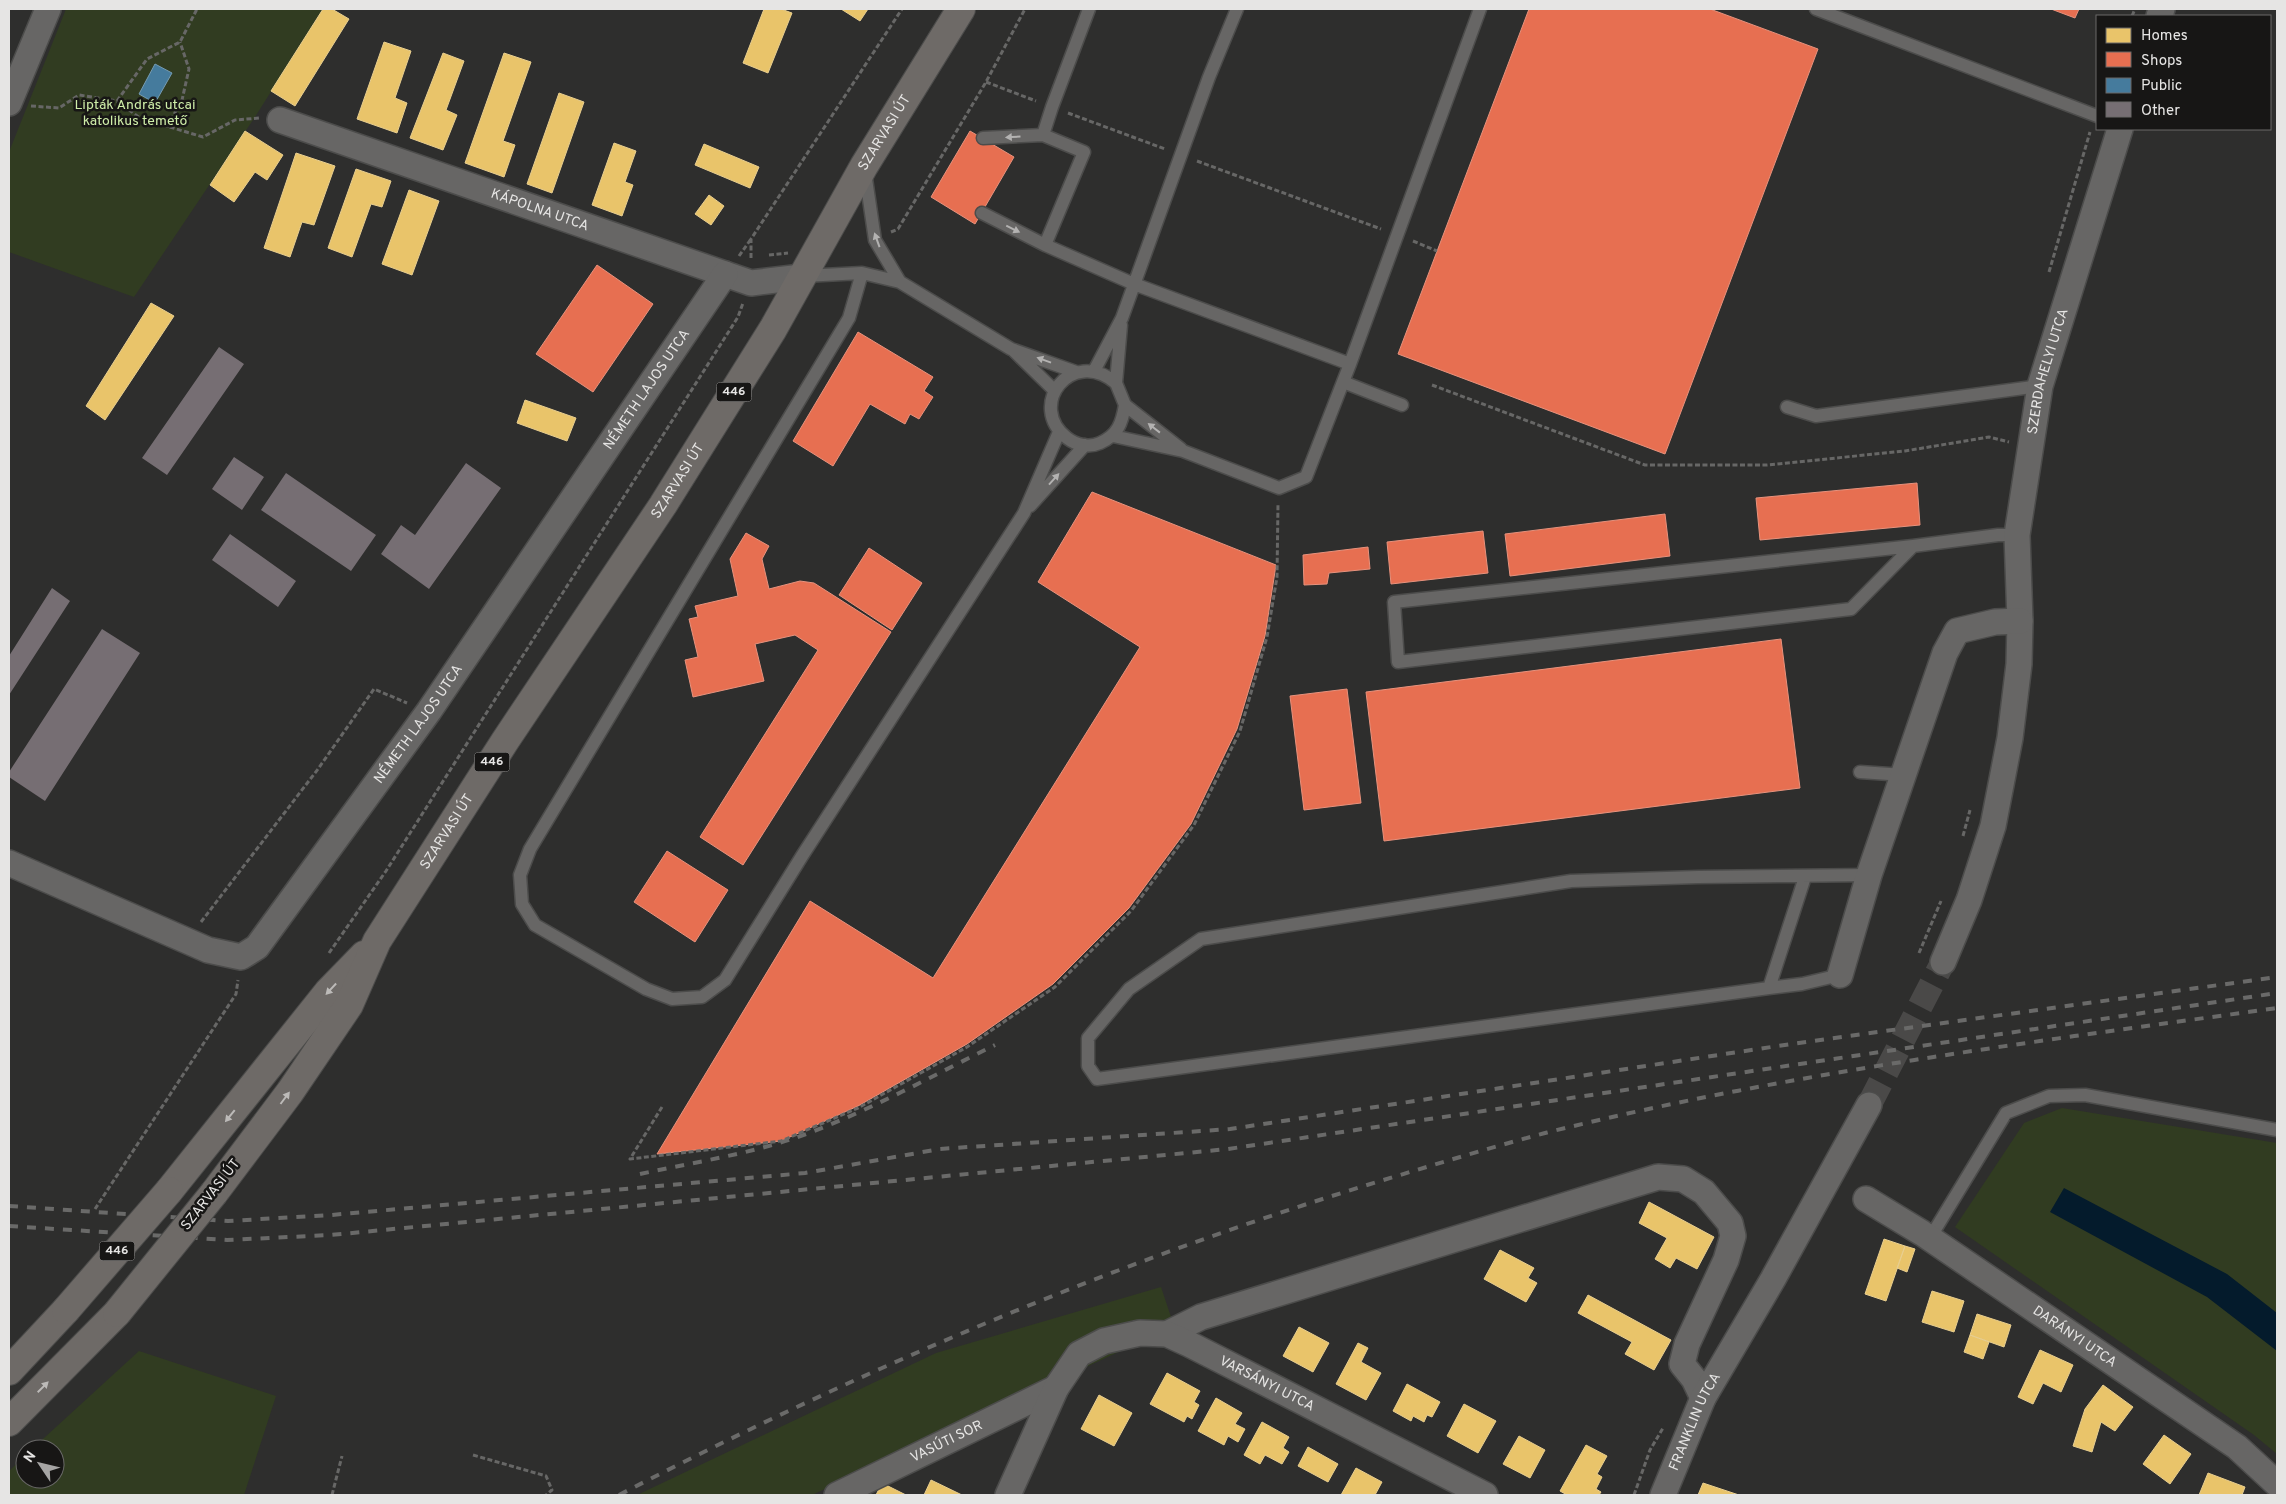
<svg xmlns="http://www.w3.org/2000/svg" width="2286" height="1504" font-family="Overpass,sans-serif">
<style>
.green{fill:#313c21}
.water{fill:#041b2c}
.homes{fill:#e9c46a;stroke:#e8ce8f}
.shops{fill:#e76f51;stroke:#e7927d}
.public{fill:#457b9d;stroke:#759bb2}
.building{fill:#766e73}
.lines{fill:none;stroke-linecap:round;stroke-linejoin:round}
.street-tunnel{stroke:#4a4948;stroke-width:25;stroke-dasharray:25 12;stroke-linecap:butt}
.lane-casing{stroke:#4c4c4b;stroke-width:15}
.street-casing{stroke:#4c4c4b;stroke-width:28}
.primary-casing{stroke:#4c4c4b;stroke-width:30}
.path{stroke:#676766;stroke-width:3;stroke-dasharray:5 2.5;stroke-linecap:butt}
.lane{stroke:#676665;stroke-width:12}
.street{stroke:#676665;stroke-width:25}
.primary{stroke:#6e6a67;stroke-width:28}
.rail{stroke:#6a6a69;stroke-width:4;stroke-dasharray:9 9;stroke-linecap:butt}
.primary-bridge-casing{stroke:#4c4c4b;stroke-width:30;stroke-linecap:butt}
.primary-bridge{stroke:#6e6a67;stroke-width:28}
.oneway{fill:#b3b2b1}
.oneway2{fill:#bcbab8}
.labels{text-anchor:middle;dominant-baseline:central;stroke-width:5;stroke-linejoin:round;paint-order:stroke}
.shield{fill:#171615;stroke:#a8a7a6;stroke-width:1}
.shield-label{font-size:12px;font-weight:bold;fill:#e6e5e4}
.park-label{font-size:14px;fill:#cfeea9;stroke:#171615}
.street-label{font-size:14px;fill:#e6e5e4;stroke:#171615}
</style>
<rect width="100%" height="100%" fill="#2e2e2d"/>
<path class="green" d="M 66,9 L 323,9 L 255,117 L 134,297 L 9,252 L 9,152 Z
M 2062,1108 L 2277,1143 L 2277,1454 L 2254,1435 L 1955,1227 L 2024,1123 Z
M 1161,1287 L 1174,1326 L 812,1495 L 637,1495 L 936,1353 Z
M 139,1351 L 276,1396 L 244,1495 L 9,1495 L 9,1471 L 25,1456 L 25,1479 L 55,1479 L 55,1449 L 32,1449 Z"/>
<path class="water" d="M 2064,1188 L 2227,1274 L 2277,1313 L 2277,1351 L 2207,1297 L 2050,1212 Z"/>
<path class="homes" d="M 323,9 L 332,9 L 349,19 L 295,106 L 271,91 Z
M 764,9 L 781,9 L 792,13 L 768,73 L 743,63 Z
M 841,9 L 868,9 L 860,21 Z
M 384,42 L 411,51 L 395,98 L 407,103 L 397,133 L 357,119 Z
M 443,53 L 464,61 L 446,110 L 457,115 L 443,150 L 410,138 Z
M 504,53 L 531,62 L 503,141 L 515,145 L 504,177 L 465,163 Z
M 559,93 L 584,102 L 552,193 L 527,184 Z
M 245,131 L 283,155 L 267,180 L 255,172 L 234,202 L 210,185 Z
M 614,143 L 636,151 L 625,182 L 633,185 L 622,216 L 592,205 Z
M 704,144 L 759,167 L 750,188 L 695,165 Z
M 296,153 L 335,166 L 314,225 L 302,222 L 290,257 L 264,248 Z
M 356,169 L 391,181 L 382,207 L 371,204 L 352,257 L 328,248 Z
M 409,190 L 439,201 L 412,275 L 382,264 Z
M 709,195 L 724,206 L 711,225 L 695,214 Z
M 151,303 L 174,316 L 105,420 L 86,406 Z
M 525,400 L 576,418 L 567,441 L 517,423 Z
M 1649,1202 L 1714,1237 L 1697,1269 L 1676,1258 L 1670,1268 L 1655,1259 L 1667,1238 L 1639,1223 Z
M 1884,1239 L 1905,1246 L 1886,1301 L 1865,1294 Z
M 1905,1246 L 1915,1249 L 1907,1272 L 1897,1268 Z
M 1500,1250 L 1534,1268 L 1528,1278 L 1537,1283 L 1526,1302 L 1484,1279 Z
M 1932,1291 L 1964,1301 L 1954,1332 L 1922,1322 Z
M 1588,1295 L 1671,1340 L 1654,1370 L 1625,1354 L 1632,1342 L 1578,1313 Z
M 1977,1314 L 2011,1325 L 2004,1347 L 1970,1335 Z
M 1299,1327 L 1329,1343 L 1313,1372 L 1283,1356 Z
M 1970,1335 L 1989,1342 L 1983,1359 L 1964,1352 Z
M 1358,1343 L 1368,1348 L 1361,1362 L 1381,1373 L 1366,1400 L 1336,1384 Z
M 2040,1350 L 2073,1365 L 2061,1392 L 2043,1383 L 2033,1404 L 2018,1397 Z
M 1167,1373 L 1200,1391 L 1194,1402 L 1199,1405 L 1192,1419 L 1187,1416 L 1184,1422 L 1150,1404 Z
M 1407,1384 L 1440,1402 L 1432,1417 L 1427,1415 L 1424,1422 L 1413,1416 L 1411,1421 L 1393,1411 Z
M 2103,1385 L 2133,1407 L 2115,1431 L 2101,1422 L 2092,1452 L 2073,1446 L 2085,1409 Z
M 1099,1395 L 1132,1413 L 1114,1446 L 1081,1429 Z
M 1216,1398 L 1242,1413 L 1235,1424 L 1245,1429 L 1238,1442 L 1228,1436 L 1224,1445 L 1198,1431 Z
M 1464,1404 L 1496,1421 L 1478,1453 L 1447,1436 Z
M 1262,1422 L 1289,1437 L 1283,1448 L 1289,1452 L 1282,1464 L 1265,1455 L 1260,1464 L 1244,1455 Z
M 2164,1435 L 2191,1454 L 2170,1484 L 2143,1464 Z
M 1519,1436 L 1545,1450 L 1530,1478 L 1503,1464 Z
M 1586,1445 L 1607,1456 L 1597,1474 L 1602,1477 L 1596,1489 L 1601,1492 L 1599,1495 L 1567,1495 L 1560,1491 Z
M 1308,1447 L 1338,1464 L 1328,1482 L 1298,1466 Z
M 1356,1468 L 1382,1482 L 1375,1495 L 1341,1495 Z
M 2208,1473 L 2245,1487 L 2242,1495 L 2199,1495 Z
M 931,1480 L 962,1495 L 924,1495 Z
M 882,1483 L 906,1495 L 876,1495 Z
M 1703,1483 L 1739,1495 L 1698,1495 Z"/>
<path class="shops" d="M 1529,9 L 1710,9 L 1818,49 L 1665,454 L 1398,354 Z
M 2051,9 L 2079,9 L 2075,18 Z
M 970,131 L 1014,157 L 975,224 L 931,197 Z
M 597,265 L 653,304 L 593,392 L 536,354 Z
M 858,332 L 933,377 L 924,391 L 933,397 L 919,419 L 910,414 L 905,424 L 870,404 L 833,466 L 793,441 Z
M 1917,483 L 1920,525 L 1760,540 L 1756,498 Z
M 1092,492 L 1276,565 L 1265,636 L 1237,729 L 1191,824 L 1129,908 L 1053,984 L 967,1044 L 858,1106 L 781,1141 L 657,1154 L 810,901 L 933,978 L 1140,647 L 1038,582 Z
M 1665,514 L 1670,556 L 1510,576 L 1505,534 Z
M 1483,531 L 1488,573 L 1391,584 L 1387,542 Z
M 746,533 L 769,546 L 762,559 L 769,589 L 800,581 L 814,583 L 891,632 L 743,865 L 700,837 L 818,650 L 795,635 L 755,644 L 764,681 L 693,697 L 685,660 L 698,657 L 689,619 L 698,617 L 695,606 L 738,596 L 730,559 Z
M 1368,547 L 1370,569 L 1329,573 L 1327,584 L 1304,585 L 1303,555 Z
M 869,548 L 922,583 L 892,630 L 839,595 Z
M 1781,639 L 1800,788 L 1384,841 L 1366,692 Z
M 1347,689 L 1361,803 L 1304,810 L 1290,696 Z
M 667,851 L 728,890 L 695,942 L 634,902 Z"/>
<path class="public" d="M 155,64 L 172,73 L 155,103 L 139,94 Z"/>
<path class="building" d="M 219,347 L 244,364 L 167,475 L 142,458 Z
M 234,457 L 264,477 L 242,510 L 212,489 Z
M 466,463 L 501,488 L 429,589 L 381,554 L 401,525 L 415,535 Z
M 286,473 L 376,535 L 351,571 L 261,510 Z
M 230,534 L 296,581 L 278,607 L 212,560 Z
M 52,588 L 70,601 L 9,695 L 9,656 Z
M 102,629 L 140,653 L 45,801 L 9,777 L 9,772 Z"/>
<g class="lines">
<path class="street-tunnel" d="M 1869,1105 L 1943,962"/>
<g class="lane-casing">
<path id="lane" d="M 1089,9 L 1052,107 L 1043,135 L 1084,152 L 1045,245 L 1134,284 L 1350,364
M 1816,9 L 2097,116
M 983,138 L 1043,135
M 865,172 L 875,240 L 900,282
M 982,213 L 1045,245
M 862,273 L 849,318 L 530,849 L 520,875 L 522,904 L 535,925 L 646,989 L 672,999 L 702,997 L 725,980 L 802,856 L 1024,513 L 1059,432
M 803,276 L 862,273 L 900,282 L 1011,349 L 1076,372
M 1121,325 L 1116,383 L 1125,405 L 1181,449
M 1014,351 L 1055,391
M 1094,371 L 1122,318 L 1209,77 L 1237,9
M 1343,382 L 1402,405
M 1116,383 C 1071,346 1026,406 1067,438 C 1076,445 1089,448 1100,443 C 1118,435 1122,423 1125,405
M 1787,407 L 1816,416 L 2040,386
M 1113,436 L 1183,451 L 1279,488 L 1306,477 L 1350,364 L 1480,9
M 1030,506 L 1085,445
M 1913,546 L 1851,609 L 1398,662 L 1394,602 L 1913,546 L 1998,535 L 2017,535
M 1860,772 L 1904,775
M 1840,975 L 1802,984 L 1769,988 L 1097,1079 L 1088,1066 L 1088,1038 L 1129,989 L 1201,939 L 1571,881 L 1698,877 L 1869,875
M 1769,988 L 1805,877
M 1930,1238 L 2006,1113 L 2049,1096 L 2085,1095 L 2277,1130"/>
</g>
<g class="street-casing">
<g id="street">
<path d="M 2159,16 L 2162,9"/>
<path d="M 9,103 L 48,9"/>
<path id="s1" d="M 280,120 L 751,283 L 802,277"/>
<path id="s2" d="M 9,863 L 208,950 L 241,957 L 257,947 L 429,711 L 725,274"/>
<path id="s3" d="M 1943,962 L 1969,900 L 1993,826 L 2010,738 L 2019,664 L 2020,621 L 2017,535 L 2040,386 L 2120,129"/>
<path d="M 1840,975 L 1869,875 L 1945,653 L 1957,631 L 1995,622 L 2020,621"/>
<path id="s4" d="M 1866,1199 L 1922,1233 L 2237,1447 L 2277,1484"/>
<path d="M 1167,1334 L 1201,1317 L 1658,1177 L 1683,1179 L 1704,1192 L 1730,1223 L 1733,1236 L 1726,1260 L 1687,1344 L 1682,1364 L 1694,1379 L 1703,1398"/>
<path id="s5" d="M 837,1495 L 1056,1388"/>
<path id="s6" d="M 1008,1495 L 1056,1388 L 1079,1354 L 1104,1341 L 1140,1333 L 1167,1334 L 1189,1344 L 1485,1495"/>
<path id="s7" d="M 1663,1495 L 1703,1398 L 1773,1279 L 1869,1105"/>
</g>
</g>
<g class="primary-casing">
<g id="primary">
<path d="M 169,1191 L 328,992 L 364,955"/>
<path id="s8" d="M 214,1193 L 290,1092 L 349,1005 L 377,941 L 505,741 L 663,505 L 773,329 L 864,166 L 961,9"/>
<path d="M 9,1371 L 66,1310"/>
<path d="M 9,1422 L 117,1313"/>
</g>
</g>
<path class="path" d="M 2132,16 L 2135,9
M 986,82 L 1036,101
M 117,101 L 147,59 L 180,42 L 197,9
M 31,106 L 59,108 L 79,95 L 117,101 L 140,118 L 203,137 L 235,120 L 259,118
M 1068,113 L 1165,149
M 167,127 L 182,100 L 189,69 L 180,42
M 1197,161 L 1381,229
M 891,232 L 898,229 L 986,82 L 1025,9
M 1413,241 L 1437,251
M 769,255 L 788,253
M 739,256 L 751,239
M 751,258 L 751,239 L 902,9
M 2049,272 L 2090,132
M 1432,385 L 1645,465 L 1767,465 L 1905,451 L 1989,437 L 2009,442
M 1963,836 L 1970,810
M 201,922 L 318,769 L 374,689 L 407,703
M 329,953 L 386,871 L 738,317 L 743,303
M 1919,953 L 1941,901
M 662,1107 L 630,1159 L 781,1141 L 858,1108 L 967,1047 L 1055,987 L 1131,911 L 1194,825 L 1240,731 L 1267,637 L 1277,577 L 1278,504
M 95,1209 L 236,994 L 238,980
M 473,1455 L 546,1476 L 552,1490 L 546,1495
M 332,1495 L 342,1456
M 1634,1495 L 1650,1450 L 1663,1428"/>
<use href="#lane" class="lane"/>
<use href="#street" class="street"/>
<use href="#primary" class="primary"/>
<path class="rail" d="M 640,1174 C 691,1163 743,1155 792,1139 C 860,1116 930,1077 995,1045
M 9,1206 L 228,1221 L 331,1215 L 805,1173 L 940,1149 L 1230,1129 L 1791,1044 L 2277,977
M 9,1226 L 227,1240 L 331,1235 L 1228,1149 L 2277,993
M 619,1495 C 862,1369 1114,1262 1377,1182 C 1433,1165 1489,1148 1545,1133 C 1786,1073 2032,1042 2277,1008"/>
<g class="primary-bridge-casing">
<path id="primary-bridge" d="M 66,1310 L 169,1191
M 117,1313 L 214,1193"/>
</g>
<use href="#primary-bridge" class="primary-bridge"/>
</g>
<defs><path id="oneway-solid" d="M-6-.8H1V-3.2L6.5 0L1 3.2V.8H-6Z" transform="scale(1.25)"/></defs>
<g class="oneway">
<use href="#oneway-solid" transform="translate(1013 137) rotate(177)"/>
<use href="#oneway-solid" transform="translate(1013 229) rotate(26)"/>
<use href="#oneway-solid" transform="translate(877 240) rotate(-110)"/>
<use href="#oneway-solid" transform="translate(1044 360) rotate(-160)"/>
<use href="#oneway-solid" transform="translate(1154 428) rotate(-142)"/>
<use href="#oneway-solid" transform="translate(1054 479) rotate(-48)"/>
</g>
<g class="oneway2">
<use href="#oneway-solid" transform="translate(331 989) rotate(133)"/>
<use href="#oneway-solid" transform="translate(285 1098) rotate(-53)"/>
<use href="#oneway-solid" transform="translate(230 1116) rotate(129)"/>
<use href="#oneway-solid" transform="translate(43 1387) rotate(-45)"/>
</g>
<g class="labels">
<g class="shield">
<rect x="716.5" y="382.5" width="35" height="19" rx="4"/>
<rect x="474.5" y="752.5" width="35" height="19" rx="4"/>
<rect x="99.5" y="1241.5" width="35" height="19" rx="4"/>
</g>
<g class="shield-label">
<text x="734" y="392">446</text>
<text x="492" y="762">446</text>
<text x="117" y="1251">446</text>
</g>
<g class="park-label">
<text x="135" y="105">Lipták András utcai<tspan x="135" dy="16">katolikus temető</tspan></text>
</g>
<g class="street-label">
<text stroke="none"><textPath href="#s8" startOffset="1256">SZARVASI ÚT</textPath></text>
<text stroke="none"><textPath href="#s1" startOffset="275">KÁPOLNA UTCA</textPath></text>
<text stroke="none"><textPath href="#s3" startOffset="605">SZERDAHELYI UTCA</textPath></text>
<text stroke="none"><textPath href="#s2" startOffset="950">NÉMETH LAJOS UTCA</textPath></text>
<text stroke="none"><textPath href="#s8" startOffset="851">SZARVASI ÚT</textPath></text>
<text stroke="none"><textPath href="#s2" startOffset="545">NÉMETH LAJOS UTCA</textPath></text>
<text stroke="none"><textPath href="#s8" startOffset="431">SZARVASI ÚT</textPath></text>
<text transform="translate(211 1195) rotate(-52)">SZARVASI ÚT</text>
<text stroke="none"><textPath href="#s4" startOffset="250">DARÁNYI UTCA</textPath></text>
<text stroke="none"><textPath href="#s6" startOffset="362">VARSÁNYI UTCA</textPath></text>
<text stroke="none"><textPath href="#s7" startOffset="80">FRANKLIN UTCA</textPath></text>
<text stroke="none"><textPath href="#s5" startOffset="122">VASÚTI SOR</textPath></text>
</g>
</g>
<rect width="2286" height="1504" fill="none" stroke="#e6e5e4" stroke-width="20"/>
<rect x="2096" y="15" width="175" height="115" fill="#171615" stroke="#6a6968"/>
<rect x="2106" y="28" width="25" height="15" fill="#e9c46a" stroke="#6a6968"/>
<text x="2141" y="40" font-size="15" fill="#e6e5e4">Homes</text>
<rect x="2106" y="52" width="25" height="15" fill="#e76f51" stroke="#6a6968"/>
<text x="2141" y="65" font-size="15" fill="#e6e5e4">Shops</text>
<rect x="2106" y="78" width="25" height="15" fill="#457b9d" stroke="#6a6968"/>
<text x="2141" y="90" font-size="15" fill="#e6e5e4">Public</text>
<rect x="2106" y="102" width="25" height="15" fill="#766e73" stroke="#6a6968"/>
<text x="2141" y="115" font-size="15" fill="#e6e5e4">Other</text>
<g transform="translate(40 1464) rotate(305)"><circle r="24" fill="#171615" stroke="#6a6968"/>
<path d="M0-4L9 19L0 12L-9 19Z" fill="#a6a5a4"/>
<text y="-8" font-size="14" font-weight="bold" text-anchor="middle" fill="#e6e5e4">N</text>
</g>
</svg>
